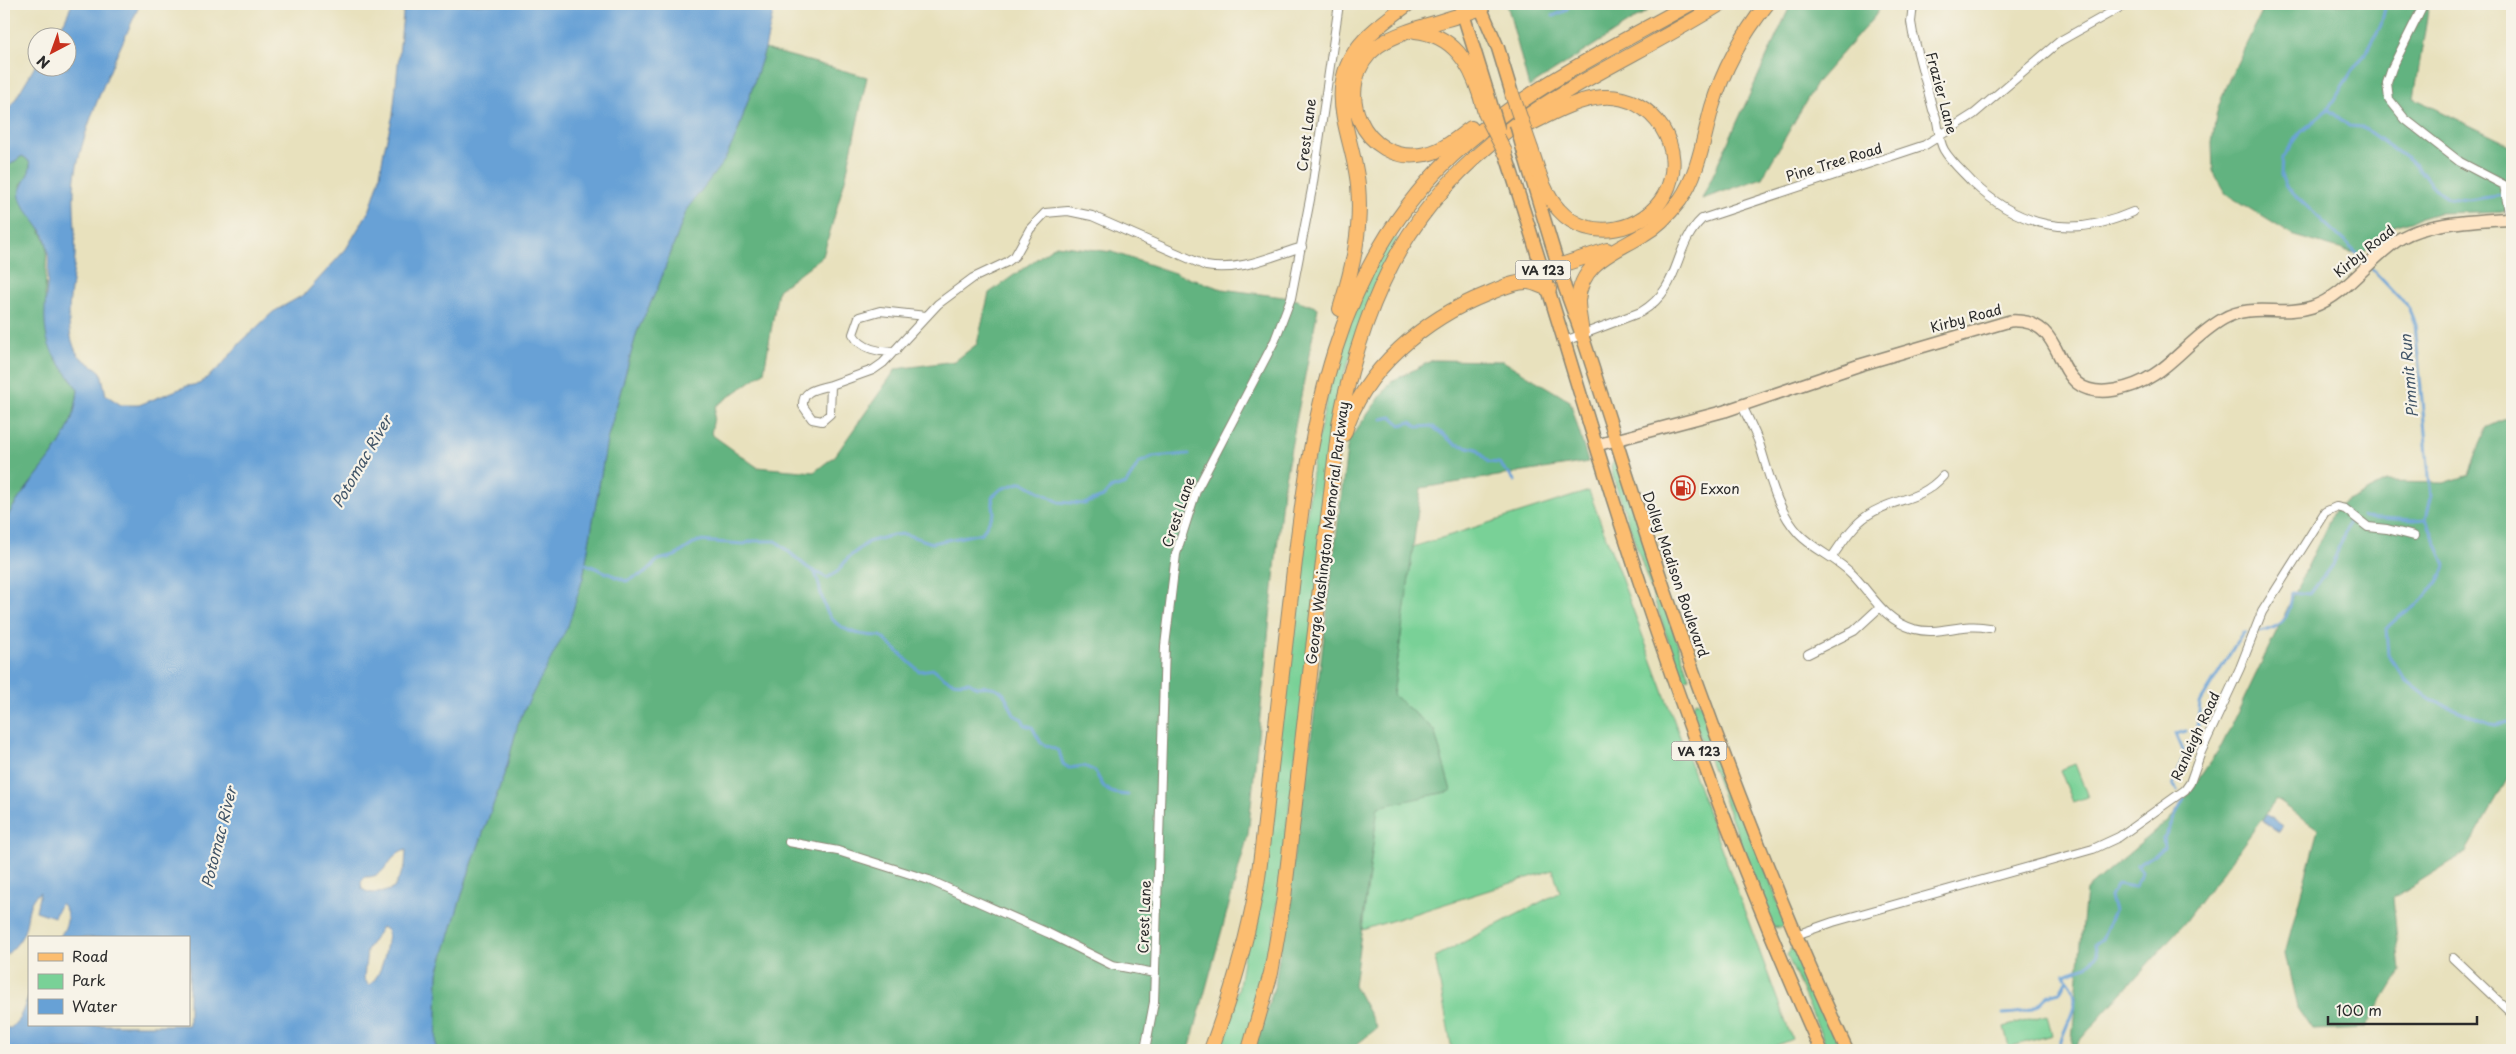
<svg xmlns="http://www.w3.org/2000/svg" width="2516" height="1054" font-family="'Playpen Sans',sans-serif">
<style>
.green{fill:#79d197;stroke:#527e61}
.forest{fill:#62b380;stroke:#466f56}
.water{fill:#67a1d6;stroke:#496680;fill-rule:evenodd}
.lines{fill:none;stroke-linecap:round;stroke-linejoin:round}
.stream{stroke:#67a1d6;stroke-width:3}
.street-casing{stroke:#8a8674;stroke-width:10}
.secondary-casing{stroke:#8a8674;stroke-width:14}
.primary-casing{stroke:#8a8674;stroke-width:15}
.highway-casing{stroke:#8a8674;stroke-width:16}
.street{stroke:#fff;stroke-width:8}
.secondary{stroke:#fee5c5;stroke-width:11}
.primary{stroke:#fcbd6f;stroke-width:12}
.highway{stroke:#fcbd6f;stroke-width:14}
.primary-bridge-casing{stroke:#8a8674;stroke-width:15;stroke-linecap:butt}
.highway-bridge-casing{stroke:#8a8674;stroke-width:16;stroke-linecap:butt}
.primary-bridge{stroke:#fcbd6f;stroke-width:12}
.highway-bridge{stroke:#fcbd6f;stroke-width:14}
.labels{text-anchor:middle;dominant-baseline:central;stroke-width:4.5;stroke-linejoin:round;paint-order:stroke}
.shield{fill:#f7f3e8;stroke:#686764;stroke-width:1}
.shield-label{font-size:12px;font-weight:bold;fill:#2b2b2b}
.street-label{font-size:14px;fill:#2b2b2b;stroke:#f7f3e8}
.poi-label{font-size:14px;fill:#2b2b2b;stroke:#f7f3e8;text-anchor:start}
.water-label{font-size:15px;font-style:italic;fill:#405467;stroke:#f7f3e8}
</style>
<rect width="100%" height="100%" fill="#f7f3e8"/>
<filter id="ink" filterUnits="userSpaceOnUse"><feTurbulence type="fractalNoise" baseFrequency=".02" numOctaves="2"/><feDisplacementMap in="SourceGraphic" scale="10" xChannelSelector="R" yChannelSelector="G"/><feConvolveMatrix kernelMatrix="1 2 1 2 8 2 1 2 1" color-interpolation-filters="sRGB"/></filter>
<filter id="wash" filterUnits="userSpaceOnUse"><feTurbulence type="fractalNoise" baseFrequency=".0096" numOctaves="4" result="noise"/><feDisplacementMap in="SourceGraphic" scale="20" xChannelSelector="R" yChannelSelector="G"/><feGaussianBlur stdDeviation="1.12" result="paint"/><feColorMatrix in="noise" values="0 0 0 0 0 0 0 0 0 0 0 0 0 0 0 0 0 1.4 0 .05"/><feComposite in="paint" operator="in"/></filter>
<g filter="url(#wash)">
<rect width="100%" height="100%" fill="#e8e1bd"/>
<path class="green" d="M 1392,237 L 1398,239 L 1383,267 L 1343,377 L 1272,946 L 1245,1050 L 1217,1050 L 1239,987 L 1294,618 L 1314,457 L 1334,367 L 1362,288 Z
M 1615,459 L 1617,460 L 1689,678 L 1684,680 L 1680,676 L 1613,477 L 1611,466 Z
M 1589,491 L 1792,1039 L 1765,1050 L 1452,1050 L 1435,957 L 1560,892 L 1553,870 L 1362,930 L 1378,806 L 1451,791 L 1434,730 L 1393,695 L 1413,547 Z
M 1697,701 L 1701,704 L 1786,923 L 1781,928 L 1773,927 L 1689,707 Z
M 2075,764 L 2088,797 L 2073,802 L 2060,770 Z
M 1792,948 L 1796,949 L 1843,1050 L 1828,1050 L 1787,955 Z
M 2047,1015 L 2052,1035 L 2009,1047 L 2004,1027 Z"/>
<path class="forest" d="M 1507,4 L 1658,4 L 1529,87 Z
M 1791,4 L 1882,4 L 1875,16 L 1817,82 L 1762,178 L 1702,199 Z
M 2266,4 L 2429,4 L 2414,98 L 2512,146 L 2512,169 L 2507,172 L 2512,172 L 2512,211 L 2438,213 L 2387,228 L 2361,255 L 2294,236 L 2226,194 L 2213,171 L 2212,143 L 2216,115 L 2225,88 Z
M 765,49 L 867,77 L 846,176 L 823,256 L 778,290 L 764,372 L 716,406 L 711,434 L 757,467 L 814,472 L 835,456 L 896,369 L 955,361 L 977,344 L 989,293 L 1056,245 L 1112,252 L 1222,289 L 1291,298 L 1318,308 L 1283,489 L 1248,835 L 1189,1050 L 436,1050 L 438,973 L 467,878 L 507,766 L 519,720 L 543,673 L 583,578 L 607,440 L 637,332 L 658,287 L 687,209 L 737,134 Z
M 22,156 C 37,164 28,175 21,185 L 26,209 L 35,219 L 47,244 L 45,296 L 56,359 L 68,373 L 78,390 C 73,449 29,474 4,523 L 4,169 Z
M 1433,360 L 1503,361 L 1570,401 L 1588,462 L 1421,488 L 1393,695 L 1434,730 L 1451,791 L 1378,807 L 1354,985 L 1377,1028 L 1350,1050 L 1254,1050 L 1275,984 L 1314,717 L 1348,441 L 1392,381 Z
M 2512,416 L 2512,771 L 2465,853 L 2393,898 L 2400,971 L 2365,1028 L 2312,1030 L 2297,1008 L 2285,953 L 2318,829 L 2276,800 L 2186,921 L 2071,1050 L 2086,890 L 2173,816 L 2222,745 L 2336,507 L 2386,482 L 2444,483 L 2469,475 L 2486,428 Z"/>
<path class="water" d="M 72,4 L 140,4 C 117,56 89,110 77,166 C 70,196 77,227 75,257 C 73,286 63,317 74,347 C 78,360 92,363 101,372 L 106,395 L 121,405 L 139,405 L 187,386 L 199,384 L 220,367 L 241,342 L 273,312 L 305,294 L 346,249 L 370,209 L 379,181 L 384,150 L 393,115 L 404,4 L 775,4 L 765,49 L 737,134 L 724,161 L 687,209 L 658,287 L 637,332 L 607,440 L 583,578 L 568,626 L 519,720 L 507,766 L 467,878 L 438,973 L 436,1050 L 4,1050 L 4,1028 L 11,1028 L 19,1019 L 29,996 L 29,1025 L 189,1025 L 189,938 L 59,938 C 67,926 72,915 61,903 L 54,917 L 36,911 L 40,892 C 26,902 29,918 24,932 C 20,942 12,950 4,957 L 4,523 C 29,474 73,449 78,390 C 69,374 55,361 49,345 C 38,312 53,277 47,245 C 44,226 24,213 20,198 C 16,183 43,166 22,156 L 4,169 L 4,118 L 37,63 L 38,68 L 68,68 L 68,38 L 54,37 L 65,20 ZM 406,850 L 405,866 L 394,888 C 383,893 373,896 362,889 L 361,882 L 365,877 C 388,878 386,856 406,850 ZM 382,927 L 388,931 C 387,948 383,974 369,986 L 364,978 L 367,950 Z
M 2266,814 L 2283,826 L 2279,832 L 2262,821 Z"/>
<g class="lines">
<path class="stream" d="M 1553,16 L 1565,11 L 1571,4
M 2328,109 L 2349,126 L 2362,127 L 2416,165 L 2432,186 L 2449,198 L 2468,200 L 2512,194
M 2366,262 L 2286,187 L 2281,175 L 2282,158 L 2301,132 L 2328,109 L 2352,71 L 2367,51 L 2381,25 L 2386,4
M 2370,267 L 2408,307 L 2415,324 L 2431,498 L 2426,519 L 2446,565 C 2440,578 2432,592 2420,601 C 2408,611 2396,617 2386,629 L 2388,655 L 2406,681 L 2431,700 L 2495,725 L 2512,721
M 1382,419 L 1392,417 L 1401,425 L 1411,422 L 1417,427 L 1432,426 L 1455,444 L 1477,449 L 1488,462 L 1499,463 L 1515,481
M 2363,517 L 2414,520 L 2426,519
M 586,564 L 626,581 L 645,573 L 658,560 L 675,556 L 698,541 L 744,544 L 753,541 L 776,541 L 808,568 L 827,578 L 837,572 L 849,557 L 868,542 L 893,535 L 905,534 L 932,543 L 982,533 L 994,513 L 992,497 L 1001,489 L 1022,482 L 1059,502 L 1084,504 L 1103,497 L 1110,489 L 1126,484 L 1139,463 L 1153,457 L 1189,454
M 815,573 C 820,584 820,593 824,604 C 832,630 856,636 881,636 L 919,671 L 934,669 C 946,680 952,685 969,682 L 977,687 C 1003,684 1005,694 1014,715 L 1022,719 L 1025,725 L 1032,727 L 1041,743 L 1059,751 L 1063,764 L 1069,768 L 1084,766 L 1095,771 C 1104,790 1107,794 1128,795
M 2260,632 C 2283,628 2291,614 2292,592 L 2310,594 L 2332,565 L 2349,522 L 2352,521
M 2197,727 L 2200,703 L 2243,632 L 2246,632
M 2178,790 L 2173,785 L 2185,755 L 2176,734 L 2186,731
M 2003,1014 C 2016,1013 2028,1013 2039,1004 C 2048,996 2046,995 2060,992 L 2066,981
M 2059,1050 C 2061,1029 2081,1009 2073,988 C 2071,983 2066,980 2064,974 L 2087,966 L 2097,955 L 2095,944 L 2102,939 L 2114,911 L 2110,897 L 2117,884 L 2135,887 L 2142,872 L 2137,866 L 2165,848 L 2164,838 L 2184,799"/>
</g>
</g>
<g filter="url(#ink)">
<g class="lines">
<g class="street-casing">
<path id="street" d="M 1913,4 L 1911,22 L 1913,34 L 1933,110 C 1940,122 1937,138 1944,150 C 1951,162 1963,172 1972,182 C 2020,228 2072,239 2133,212
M 2424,4 L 2392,68 L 2387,83 L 2389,99 L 2405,119 L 2460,162 L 2504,185 L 2510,218
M 1565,341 L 1641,312 C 1683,287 1672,247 1702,219 L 1925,145 L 1974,114 L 2060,41 L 2126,4
M 896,351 C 880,353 861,349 853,334 L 859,317 L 880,311 L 926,316
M 831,385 L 873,370 L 883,363 L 938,304 L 973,278 L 1007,262 L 1015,256 L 1030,229 L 1045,213 L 1068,211 L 1092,216 L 1206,266 C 1239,272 1270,257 1302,247
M 831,385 L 830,414 L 822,421 L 812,419 L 803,406 C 802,389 818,389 831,385 Z
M 1742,406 C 1748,417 1753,429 1758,440 C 1769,472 1775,508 1799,534 C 1814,550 1837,558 1853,575 C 1873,596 1884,620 1914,629 C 1940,636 1961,622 1989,628
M 1832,557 C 1843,541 1852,526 1868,515 C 1894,497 1919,503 1943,476
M 1808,654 L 1854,631 L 1879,608
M 789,842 L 838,851 L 929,880 L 1048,933 L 1112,965 L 1155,973
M 1796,935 L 1833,922 L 2093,849 L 2119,837 L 2185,790 L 2190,783 L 2201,752 L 2240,668 L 2262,612 L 2325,512 L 2336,507 L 2345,509 L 2368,527 L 2387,529 L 2414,536
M 2453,958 L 2512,1014
M 1145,1050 L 1154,1002 L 1165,646 L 1176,554 L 1196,491 L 1275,340 L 1291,298 L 1312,189 L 1339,4"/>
</g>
<g class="secondary-casing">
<path id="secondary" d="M 1597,445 L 1725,411 L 1860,365 L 2010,321 C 2076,317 2044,402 2115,390 C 2165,382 2183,342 2223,319 C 2252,302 2282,317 2312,307 C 2347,295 2370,257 2401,238 C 2430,221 2480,221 2512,218"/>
</g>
<g class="primary-casing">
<path id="primary" d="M 1460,4 L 1487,91
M 1479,4 L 1498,48 L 1512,94
M 1505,152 C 1552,296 1593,442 1641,586 C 1694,744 1753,899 1821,1050
M 1524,153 L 1565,288 L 1582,335 C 1611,422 1637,510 1667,597 C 1720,751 1779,903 1847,1050"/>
</g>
<g class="highway-casing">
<path id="highway" d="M 1415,31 C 1453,35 1470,63 1480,95
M 1471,128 C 1457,138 1443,151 1426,154 C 1363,168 1328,84 1378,46 C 1399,30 1454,19 1481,8
M 1522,128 C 1547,116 1575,99 1603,97 C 1653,94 1689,149 1665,194 C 1645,231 1589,244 1559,210 C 1544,194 1538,170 1531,149
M 1543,271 L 1607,250
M 1340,309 C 1353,267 1362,229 1358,185 C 1356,162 1348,140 1344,118 C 1332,59 1366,35 1408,4
M 1582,335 C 1581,324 1578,312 1578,301 C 1581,261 1616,252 1644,234 C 1658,226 1670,213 1680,200 C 1699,173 1703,139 1712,107 C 1723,70 1743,34 1767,4
M 1344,434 C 1363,369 1426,318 1487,294 C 1499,289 1513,282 1527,282 C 1534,282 1542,287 1549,289
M 1211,1050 C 1230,998 1246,945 1256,890 C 1263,850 1266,809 1271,768 C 1278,705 1286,641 1293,578 C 1311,423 1333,269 1452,156 C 1521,91 1608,50 1690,4
M 1249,1050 L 1271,973 L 1284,898 L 1339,424 C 1368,275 1424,178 1555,98 C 1609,65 1666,38 1720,4"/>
</g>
<use href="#street" class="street"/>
<use href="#secondary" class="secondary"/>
<use href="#primary" class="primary"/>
<use href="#highway" class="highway"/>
<g class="primary-bridge-casing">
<path id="primary-bridge" d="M 1487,91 L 1499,131
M 1516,124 L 1524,153"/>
</g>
<g class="highway-bridge-casing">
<path id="highway-bridge" d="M 1512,94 L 1531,149
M 1480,95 L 1485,113 L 1505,152"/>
</g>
<use href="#primary-bridge" class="primary-bridge"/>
<use href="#highway-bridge" class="highway-bridge"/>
</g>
</g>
<defs>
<g id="fuel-ring" transform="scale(1.25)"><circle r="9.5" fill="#f7f3e8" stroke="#c8321e" stroke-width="1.5"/><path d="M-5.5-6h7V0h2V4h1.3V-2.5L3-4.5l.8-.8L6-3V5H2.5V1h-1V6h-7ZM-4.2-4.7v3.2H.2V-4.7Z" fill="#c8321e"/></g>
</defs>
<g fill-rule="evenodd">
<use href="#fuel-ring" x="1683" y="488"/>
</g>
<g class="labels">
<g class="shield">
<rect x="1515.5" y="260.5" width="55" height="19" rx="4"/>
<rect x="1671.5" y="741.5" width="55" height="19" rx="4"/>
</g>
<g class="shield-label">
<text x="1543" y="270">VA 123</text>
<text x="1699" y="751">VA 123</text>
</g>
<g class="street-label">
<text transform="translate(1942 93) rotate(75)">Frazier Lane</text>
<text transform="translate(1306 135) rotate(-83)">Crest Lane</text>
<text transform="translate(1834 162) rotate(-17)">Pine Tree Road</text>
<text transform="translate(2364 251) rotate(-39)">Kirby Road</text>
<text transform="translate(1966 318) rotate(-15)">Kirby Road</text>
<text transform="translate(1178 512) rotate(-71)">Crest Lane</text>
<text transform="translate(1327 533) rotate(-83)">George Washington Memorial Parkway</text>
<text transform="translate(1676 574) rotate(71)">Dolley Madison Boulevard</text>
<text transform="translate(2195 736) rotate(-65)">Ranleigh Road</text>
<text transform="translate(1144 917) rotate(-88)">Crest Lane</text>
</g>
<g class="poi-label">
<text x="1700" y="488">Exxon</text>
</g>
<g class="water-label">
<text transform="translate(2408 376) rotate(-95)">Pimmit Run</text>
<text transform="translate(361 461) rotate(-60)">Potomac River</text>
<text transform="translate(218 837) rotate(-76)">Potomac River</text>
</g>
</g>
<rect width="2516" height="1054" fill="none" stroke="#f7f3e8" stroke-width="20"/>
<rect x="28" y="936" width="162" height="90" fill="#f7f3e8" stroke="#a5a39c"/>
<rect x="38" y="953" width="25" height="8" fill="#fcbd6f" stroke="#a5a39c"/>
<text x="72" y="962" font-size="15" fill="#2b2b2b">Road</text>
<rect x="38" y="974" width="25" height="15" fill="#79d197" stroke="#a5a39c"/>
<text x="72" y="986" font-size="15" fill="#2b2b2b">Park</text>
<rect x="38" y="999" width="25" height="15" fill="#67a1d6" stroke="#a5a39c"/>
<text x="72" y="1012" font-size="15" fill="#2b2b2b">Water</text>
<g transform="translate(52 52) rotate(221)"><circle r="24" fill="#f7f3e8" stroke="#a5a39c"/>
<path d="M0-4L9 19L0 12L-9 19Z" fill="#c8321e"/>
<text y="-8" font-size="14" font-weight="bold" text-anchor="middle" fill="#2b2b2b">N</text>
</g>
<path d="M2328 1016v8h149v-8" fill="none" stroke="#2b2b2b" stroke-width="2.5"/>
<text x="2336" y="1016" font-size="15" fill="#2b2b2b" stroke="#f7f3e8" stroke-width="4" paint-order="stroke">100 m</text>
</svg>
